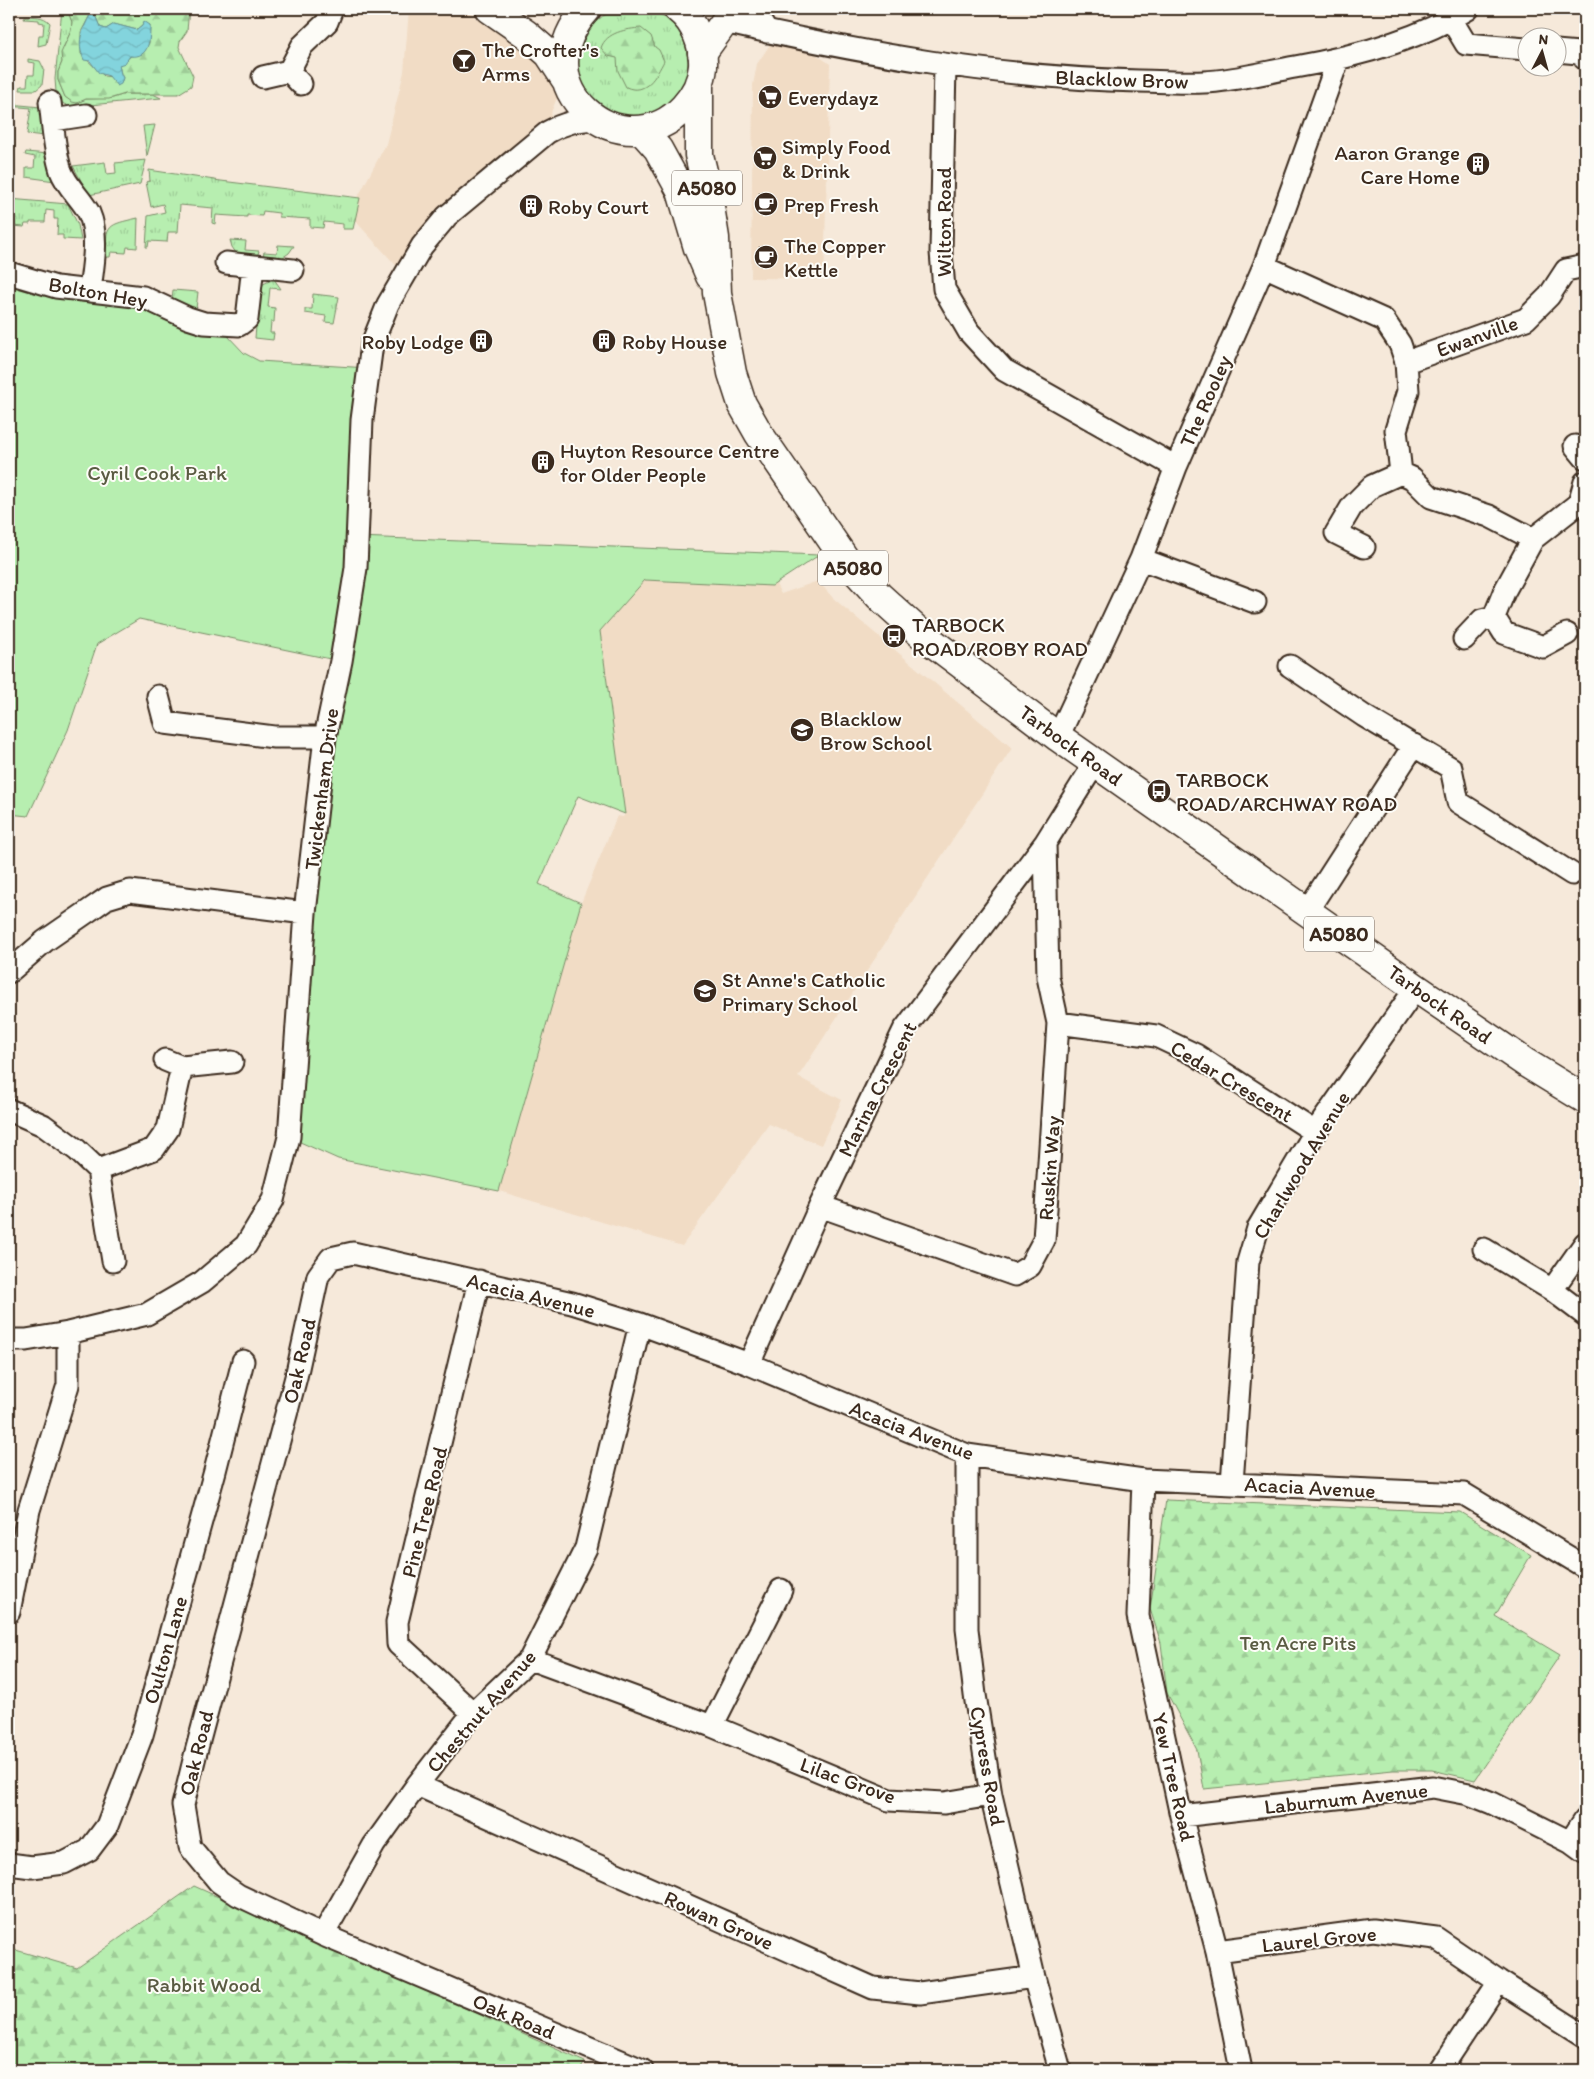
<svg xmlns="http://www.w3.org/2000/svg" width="1594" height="2079" font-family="Itim,sans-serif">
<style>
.built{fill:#f1dcc5}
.grass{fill:url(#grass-tufts);stroke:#798c67}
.forest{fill:url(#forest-firs);stroke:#798c67;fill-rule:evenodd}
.park{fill:#b7eeb0;stroke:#798c67}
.water{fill:url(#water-waves);stroke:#669091}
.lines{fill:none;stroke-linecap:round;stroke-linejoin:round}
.minor-casing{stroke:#3b2a1e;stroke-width:25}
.secondary-casing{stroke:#3b2a1e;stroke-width:31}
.primary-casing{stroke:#3b2a1e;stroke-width:31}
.minor{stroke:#fdfcf7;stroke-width:21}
.secondary{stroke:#fdfcf7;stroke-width:28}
.primary{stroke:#fdfcf7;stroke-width:28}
.labels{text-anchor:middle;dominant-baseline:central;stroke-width:4;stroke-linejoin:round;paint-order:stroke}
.shield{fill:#fdfcf7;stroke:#75695f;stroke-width:1}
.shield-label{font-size:20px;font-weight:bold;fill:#3b2a1e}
.poi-label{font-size:21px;fill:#3b2a1e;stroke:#fdfcf7;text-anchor:start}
.street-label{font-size:21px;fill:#3b2a1e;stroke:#fdfcf7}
.park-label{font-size:21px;fill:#5a5b42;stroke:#fdfcf7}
</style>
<defs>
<pattern id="grass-tufts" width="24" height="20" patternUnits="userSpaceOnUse" patternTransform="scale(1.25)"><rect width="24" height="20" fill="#b7eeb0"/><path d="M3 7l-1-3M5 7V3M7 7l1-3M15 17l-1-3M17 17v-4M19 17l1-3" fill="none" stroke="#9ecc97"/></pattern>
<pattern id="forest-firs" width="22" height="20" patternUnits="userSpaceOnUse" patternTransform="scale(1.25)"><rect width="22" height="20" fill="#b7eeb0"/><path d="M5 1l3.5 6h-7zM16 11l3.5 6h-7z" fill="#9ecc97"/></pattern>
<pattern id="water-waves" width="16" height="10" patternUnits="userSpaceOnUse" patternTransform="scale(1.25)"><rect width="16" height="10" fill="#83d4dd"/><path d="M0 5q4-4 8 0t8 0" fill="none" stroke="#72b6bd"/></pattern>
</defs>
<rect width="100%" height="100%" fill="#f6e9da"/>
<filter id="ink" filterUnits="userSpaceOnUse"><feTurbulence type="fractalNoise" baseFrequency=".02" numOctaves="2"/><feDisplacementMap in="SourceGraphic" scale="10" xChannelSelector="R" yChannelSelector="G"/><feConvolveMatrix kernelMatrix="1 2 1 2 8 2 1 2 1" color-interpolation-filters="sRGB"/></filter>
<g filter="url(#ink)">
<path class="built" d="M 409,9 L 463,9 L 551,69 L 559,93 L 552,110 L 548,132 L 447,216 L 404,274 L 349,214 L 386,144 L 404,72 Z
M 771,43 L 810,50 L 830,64 L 824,279 L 751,278 L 753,85 L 757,64 Z
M 645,580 L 772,586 L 776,584 L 781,594 L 818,581 L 833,598 L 1012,748 L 798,1077 L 842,1100 L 821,1145 L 769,1124 L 682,1246 L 499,1191 L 581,903 L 617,816 L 623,817 L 625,814 L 600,631 Z"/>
<path class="grass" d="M578 62a55 55 0 1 1 110 0a55 55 0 1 1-110 0Z
M 62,9 L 67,9 L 72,22 L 71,31 L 64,46 L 62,62 L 58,72 L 58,80 L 65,97 L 77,103 L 86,99 L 113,98 L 125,94 L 153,94 L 161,98 L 70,107 L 62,103 L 58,92 L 56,92 L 55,79 Z
M 25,16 C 34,17 43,15 50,23 L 46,44 L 38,46 L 39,35 L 43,35 L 44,23 L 39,22 L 39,20 L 24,19 Z
M 28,59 L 40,61 L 44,69 L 42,85 L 36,90 L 20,90 L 21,86 L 27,86 L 28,75 L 34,75 L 35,63 L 28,62 Z
M 10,104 L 41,107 L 45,136 L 27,134 L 31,108 L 9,106 Z
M 155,125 L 147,156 L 143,126 Z
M 26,152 L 48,154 L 55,181 L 26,177 L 26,168 L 34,168 L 35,157 L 25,155 Z
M 146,160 L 140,184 L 89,195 L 73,166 L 105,162 L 107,174 L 116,173 L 115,163 Z
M 149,170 L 221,181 L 360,198 L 353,229 L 343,229 L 343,224 L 324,222 L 323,228 L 310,227 L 310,219 L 279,217 L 279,213 L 263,211 L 262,216 L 247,215 L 247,217 L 216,215 L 215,224 L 212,223 L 213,208 L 180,205 L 178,232 L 168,232 L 167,242 L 149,241 L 148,247 L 146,247 L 148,216 L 165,212 L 163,204 L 151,207 L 146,182 L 150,181 Z
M 9,199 L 68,204 L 78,225 L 81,240 L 63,239 L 63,235 L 57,235 L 58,219 L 54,219 L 54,211 L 46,210 L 45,222 L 30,222 L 30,224 L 25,224 L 24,227 L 13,226 L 13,222 L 9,222 Z
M 138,218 L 137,248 L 127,247 L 126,253 L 111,252 L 110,257 L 106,257 C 105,224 108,225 138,218 Z
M 230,240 L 246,241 L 245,250 L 259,251 L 257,257 L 238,256 L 232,247 Z
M 278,245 L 294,246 L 289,253 L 279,260 L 263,256 L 264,252 L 277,253 Z
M 274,279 L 281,289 L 270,288 L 268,307 L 275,308 L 274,322 L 271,322 L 270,333 L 274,333 L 273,340 L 255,338 L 259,292 L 263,284 Z
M 173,290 L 198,292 L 196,309 L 189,308 L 172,299 Z
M 313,294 L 339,297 L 334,323 L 325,322 L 326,316 L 305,313 L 305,309 L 312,309 Z"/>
<path class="forest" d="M 67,9 L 189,9 L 187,31 L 180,41 L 179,47 L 193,76 L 191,86 L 178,94 L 125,94 L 109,99 L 86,99 L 77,103 L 72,102 L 65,97 L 58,80 L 58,72 L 62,62 L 61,53 L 71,31 L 72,22 ZM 90,15 L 95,15 L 100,27 L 106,29 L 114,24 L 137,30 L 142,26 L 150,25 L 149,43 L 142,54 L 131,56 L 119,65 L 121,74 L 123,78 L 104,76 L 81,54 L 81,32 Z
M 641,28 L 651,36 L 655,47 L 659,50 L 664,61 C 656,76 646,96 626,87 L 618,71 L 617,58 L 608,56 L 601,48 C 606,32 627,29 641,28 Z
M 1166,1500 L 1460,1512 L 1531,1555 L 1495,1616 L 1560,1655 L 1475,1780 L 1432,1770 L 1393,1770 L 1204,1789 L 1197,1750 L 1167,1693 L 1161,1643 L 1150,1609 Z
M 194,1886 L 585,2062 L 580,2070 L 9,2070 L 9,1948 L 77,1968 Z"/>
<path class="park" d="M 9,283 L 132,302 L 227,335 L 244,353 L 259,361 L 368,368 L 358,537 L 819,555 L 772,586 L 645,580 L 600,631 L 625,814 L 578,796 L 539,884 L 581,903 L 499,1191 L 338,1159 L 289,1137 L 340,661 L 139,619 L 97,644 L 68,730 L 28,816 L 9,814 Z"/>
<path class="water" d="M 90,15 L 95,15 L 100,27 L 106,29 L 114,24 L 137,30 L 142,26 L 144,21 L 150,25 C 150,38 150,59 130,56 L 125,63 L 119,65 L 121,74 L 123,78 L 121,84 L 117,86 L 109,76 L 99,73 L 90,61 L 84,60 C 76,42 82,31 90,15 Z"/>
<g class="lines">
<g class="minor-casing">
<path id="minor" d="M 748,9 L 759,19 L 767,32
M 1451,19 L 1466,44 L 1526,49
M 724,22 C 861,53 998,78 1139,81 C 1161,81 1183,83 1204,82 C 1232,81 1267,72 1295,67 C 1354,57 1416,41 1468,9
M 1556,51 L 1579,53 L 1585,59
M 945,66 L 941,252 L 944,289 L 969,332 L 1004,370 L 1176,467
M 289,71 L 302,46 L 327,22 L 332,9
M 263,77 L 289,71 L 301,84
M 50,102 C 53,125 54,150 61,171 C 67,187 81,198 89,213 C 99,236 93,266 90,290
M 53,120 L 86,115
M 226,263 L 293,270
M 1264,266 L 1384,320 L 1400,344 L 1406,362 L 1408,391 L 1396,430 L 1401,473 L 1412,478 L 1431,497 L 1489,516 L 1533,539
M 9,273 L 56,287 L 143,297 L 188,318 L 204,323 L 239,325 L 247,319 L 253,266
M 1406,362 L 1526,319 L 1549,296 L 1566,270 L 1585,266
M 1575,446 L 1585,458
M 1364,547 L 1336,533 L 1352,506 L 1372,486 L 1401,473
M 1141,559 L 1255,602
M 1567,634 L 1543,647 L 1504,633 L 1494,617 L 1504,592 L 1533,539 L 1579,503 L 1585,482
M 1464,639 L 1482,620 L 1494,617
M 1290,666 L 1364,716 L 1451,768 L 1458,802 L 1572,874
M 158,696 L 165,723 L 274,737 L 325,737
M 1058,737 L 1141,559 L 1176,467 L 1264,266 L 1338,60
M 1307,911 L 1414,745
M 9,972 L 45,941 L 87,912 L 107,898 L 130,891 L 305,913
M 1058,1023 L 1156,1036 L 1196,1055 L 1315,1132
M 165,1060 L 182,1067 L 232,1062
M 9,1110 L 43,1125 L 77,1150 L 98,1170 L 113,1261
M 98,1170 L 154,1149 L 168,1129 L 182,1067
M 820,1206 L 1015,1275 L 1030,1266 L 1044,1240 L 1058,1023 L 1048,977 L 1045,843
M 1484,1249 L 1552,1290 L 1585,1315
M 1552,1290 L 1585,1243
M 9,1340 L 26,1340 L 68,1333 L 147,1314 L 202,1282 L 246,1245 L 273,1200 L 289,1137 L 305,913 L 325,737 L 341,661 L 356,568 L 362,420 L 372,344 L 388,304 L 422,246 L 447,216 L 548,132 C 564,123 577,120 596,119
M 749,1364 L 820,1206 L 904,1030 L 1045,843 L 1095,763
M 967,1455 L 967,1629 L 975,1695 L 991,1795 L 1034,1977 L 1060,2070
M 1143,1480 L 1138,1616 L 1181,1816 L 1217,1951 L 1241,2070
M 1232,1483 L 1248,1262 L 1258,1228 L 1315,1132 L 1416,988
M 9,1612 L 29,1510 L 68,1385 L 68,1333
M 530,1659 L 712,1726 L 889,1800 L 944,1803 L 991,1795
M 473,1713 L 398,1644 L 397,1622 L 479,1281
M 712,1726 L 781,1590
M 417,1785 L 873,1988 L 920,1993 L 1034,1977
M 1181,1816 L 1433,1787 L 1469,1794 L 1492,1803 L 1570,1842 L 1585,1853
M 1570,1842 L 1585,1819
M 9,1864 L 32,1867 L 64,1863 L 89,1850 L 107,1826 L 142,1735 L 215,1471 L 243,1361
M 323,1935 L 374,1845 L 417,1785 L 473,1713 L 530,1659 L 586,1548 L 640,1324
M 1217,1951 L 1373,1930 L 1436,1938 L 1499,1981 L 1585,2036
M 642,2070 L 323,1935 L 238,1895 L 219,1882 L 190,1847 L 183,1805 L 196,1752 L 296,1377 L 318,1276 L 331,1258 L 353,1253 L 572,1303 L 640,1324 L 749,1364 L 967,1455 L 1143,1480 L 1464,1494 L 1585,1567
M 1440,2070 L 1499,1981"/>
</g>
<g class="secondary-casing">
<path id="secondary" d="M 702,53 L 734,9"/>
</g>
<g class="primary-casing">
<path id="primary" d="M 490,9 L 526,34 L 549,54 L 566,80
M 587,9 C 517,87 624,172 684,107 C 694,96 702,81 703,66 C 704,45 695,22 678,9
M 699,83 L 699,155 L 707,188 L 715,238 L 717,293 L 732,373 L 742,404 L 759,434 L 845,559 L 879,596 L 920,633 L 1058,737 L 1416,988 L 1526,1063 L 1585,1099
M 641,130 L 658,149 L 681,191 L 698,248 L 710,276"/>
</g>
<use href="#minor" class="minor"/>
<use href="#secondary" class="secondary"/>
<use href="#primary" class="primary"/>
</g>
</g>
<defs>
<g id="bar-disc" transform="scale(1.25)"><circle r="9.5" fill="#3b2a1e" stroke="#fdfcf7"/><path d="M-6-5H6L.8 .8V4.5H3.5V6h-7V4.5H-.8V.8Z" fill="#fff"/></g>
<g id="supermarket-disc" transform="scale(1.25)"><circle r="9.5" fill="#3b2a1e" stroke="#fdfcf7"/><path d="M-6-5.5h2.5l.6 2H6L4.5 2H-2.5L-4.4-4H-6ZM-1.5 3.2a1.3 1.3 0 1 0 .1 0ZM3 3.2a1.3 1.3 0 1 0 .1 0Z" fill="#fff"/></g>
<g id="building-disc" transform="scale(1.25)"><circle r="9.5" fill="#3b2a1e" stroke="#fdfcf7"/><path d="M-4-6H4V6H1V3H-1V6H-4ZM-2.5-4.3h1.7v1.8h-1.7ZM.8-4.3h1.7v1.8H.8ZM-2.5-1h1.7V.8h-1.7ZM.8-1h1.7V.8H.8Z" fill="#fff"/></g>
<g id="cafe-disc" transform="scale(1.25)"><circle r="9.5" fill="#3b2a1e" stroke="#fdfcf7"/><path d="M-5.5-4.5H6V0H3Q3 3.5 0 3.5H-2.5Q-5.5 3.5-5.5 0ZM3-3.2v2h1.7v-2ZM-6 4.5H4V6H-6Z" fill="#fff"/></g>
<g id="bus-disc" transform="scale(1.25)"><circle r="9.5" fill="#3b2a1e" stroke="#fdfcf7"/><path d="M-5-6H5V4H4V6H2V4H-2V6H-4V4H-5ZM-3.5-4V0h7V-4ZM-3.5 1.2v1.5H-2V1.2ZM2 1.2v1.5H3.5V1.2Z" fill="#fff"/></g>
<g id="school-disc" transform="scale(1.25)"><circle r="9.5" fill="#3b2a1e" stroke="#fdfcf7"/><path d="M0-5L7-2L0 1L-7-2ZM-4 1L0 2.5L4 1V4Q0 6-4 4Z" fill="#fff"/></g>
</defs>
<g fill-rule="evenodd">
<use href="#bar-disc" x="464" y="61"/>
<use href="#supermarket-disc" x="770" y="97"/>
<use href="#supermarket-disc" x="765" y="158"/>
<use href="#building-disc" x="1478" y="164"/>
<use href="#cafe-disc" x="766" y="204"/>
<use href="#building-disc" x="531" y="206"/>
<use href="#cafe-disc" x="766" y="257"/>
<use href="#building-disc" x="481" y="341"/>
<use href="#building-disc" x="604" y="341"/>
<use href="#building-disc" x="543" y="462"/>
<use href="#bus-disc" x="894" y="636"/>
<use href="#school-disc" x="802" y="730"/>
<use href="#bus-disc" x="1159" y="791"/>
<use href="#school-disc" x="705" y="991"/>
</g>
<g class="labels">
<g class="shield">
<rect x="672" y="170.5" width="70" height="35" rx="4"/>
<rect x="818" y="550.5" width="70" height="35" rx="4"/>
<rect x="1304" y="916.5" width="70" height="35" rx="4"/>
</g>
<g class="shield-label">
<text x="707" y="188">A5080</text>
<text x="853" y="568">A5080</text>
<text x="1339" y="934">A5080</text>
</g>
<g class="poi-label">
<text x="482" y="49">The Crofter's<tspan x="482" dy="24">Arms</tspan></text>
<text x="788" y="97">Everydayz</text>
<text x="782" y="146">Simply Food<tspan x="782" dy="24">&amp; Drink</tspan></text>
<text x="1460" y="152" text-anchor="end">Aaron Grange<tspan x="1460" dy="24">Care Home</tspan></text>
<text x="784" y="204">Prep Fresh</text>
<text x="548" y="206">Roby Court</text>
<text x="784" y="245">The Copper<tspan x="784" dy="24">Kettle</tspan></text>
<text x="464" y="341" text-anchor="end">Roby Lodge</text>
<text x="622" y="341">Roby House</text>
<text x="560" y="450">Huyton Resource Centre<tspan x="560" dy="24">for Older People</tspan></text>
<text x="912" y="624">TARBOCK<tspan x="912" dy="24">ROAD/ROBY ROAD</tspan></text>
<text x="820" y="718">Blacklow<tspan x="820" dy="24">Brow School</tspan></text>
<text x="1176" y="779">TARBOCK<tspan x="1176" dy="24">ROAD/ARCHWAY ROAD</tspan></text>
<text x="722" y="979">St Anne's Catholic<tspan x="722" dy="24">Primary School</tspan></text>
</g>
<g class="street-label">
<text transform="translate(1122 79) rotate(2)">Blacklow Brow</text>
<text transform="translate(943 222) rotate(-90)">Wilton Road</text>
<text transform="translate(98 292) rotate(10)">Bolton Hey</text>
<text transform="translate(1477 336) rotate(-20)">Ewanville</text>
<text transform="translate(1205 401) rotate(-66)">The Rooley</text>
<text transform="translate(1071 745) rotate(36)">Tarbock Road</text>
<text transform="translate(321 789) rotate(-83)">Twickenham Drive</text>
<text transform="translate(1440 1004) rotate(35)">Tarbock Road</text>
<text transform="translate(1232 1081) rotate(31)">Cedar Crescent</text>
<text transform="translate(877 1089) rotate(-63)">Marina Crescent</text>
<text transform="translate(1301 1165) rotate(-59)">Charlwood Avenue</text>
<text transform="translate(1049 1168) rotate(-86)">Ruskin Way</text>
<text transform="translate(531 1295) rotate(14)">Acacia Avenue</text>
<text transform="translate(299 1361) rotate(-77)">Oak Road</text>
<text transform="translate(912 1430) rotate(21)">Acacia Avenue</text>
<text transform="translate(1310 1487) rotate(3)">Acacia Avenue</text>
<text transform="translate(424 1512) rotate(-76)">Pine Tree Road</text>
<text transform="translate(165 1650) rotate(-74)">Oulton Lane</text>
<text transform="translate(481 1711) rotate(-49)">Chestnut Avenue</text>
<text transform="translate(196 1753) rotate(-76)">Oak Road</text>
<text transform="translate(988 1766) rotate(80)">Cypress Road</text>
<text transform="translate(1174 1777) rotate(77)">Yew Tree Road</text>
<text transform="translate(848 1780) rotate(20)">Lilac Grove</text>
<text transform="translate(1346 1798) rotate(-6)">Laburnum Avenue</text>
<text transform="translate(719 1920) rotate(24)">Rowan Grove</text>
<text transform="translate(1319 1939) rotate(-6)">Laurel Grove</text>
<text transform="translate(514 2016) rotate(23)">Oak Road</text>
</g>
<g class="park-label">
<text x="157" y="472">Cyril Cook Park</text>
<text x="1298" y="1642">Ten Acre Pits</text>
<text x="204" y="1984">Rabbit Wood</text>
</g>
</g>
<rect width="1594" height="2079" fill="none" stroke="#fdfcf7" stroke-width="30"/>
<rect x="15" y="15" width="1564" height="2049" fill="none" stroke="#3b2a1e" stroke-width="2" filter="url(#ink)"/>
<g transform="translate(1542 52) rotate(6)"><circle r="24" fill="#fdfcf7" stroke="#afa8a0"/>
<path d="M0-4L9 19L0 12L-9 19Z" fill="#3b2a1e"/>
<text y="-8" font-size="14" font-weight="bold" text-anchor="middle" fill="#3b2a1e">N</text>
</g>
</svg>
